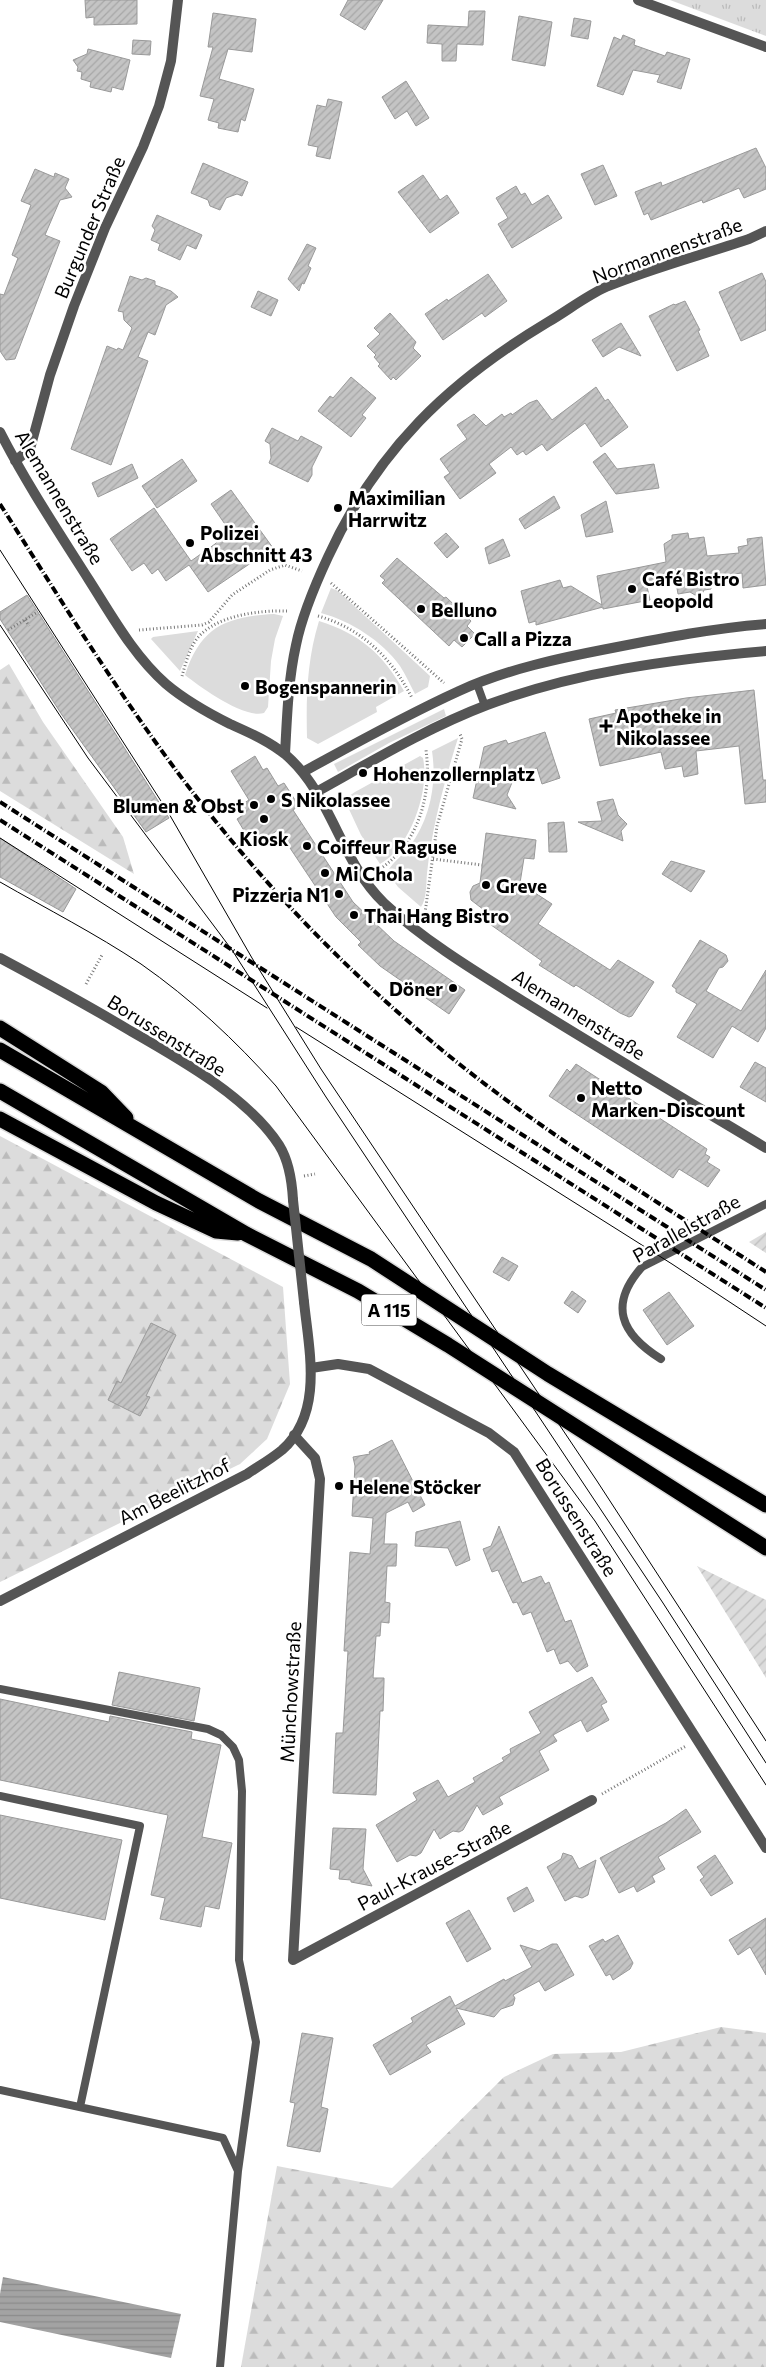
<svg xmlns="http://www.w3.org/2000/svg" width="766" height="2367" font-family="Commissioner,sans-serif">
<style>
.grass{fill:#dcdcdc}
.forest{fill:url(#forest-firs)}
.park{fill:url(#park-tufts)}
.garden{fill:url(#garden-furrows)}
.water{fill:url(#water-rules)}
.building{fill:url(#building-hatch);stroke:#999}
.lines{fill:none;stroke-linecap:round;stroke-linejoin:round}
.motorway-casing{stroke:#dbdbdb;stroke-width:18}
.path{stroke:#777;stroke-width:3;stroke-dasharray:1 2.5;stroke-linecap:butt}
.service{stroke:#555;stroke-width:8}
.minor{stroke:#555;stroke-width:10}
.motorway{stroke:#000;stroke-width:15}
.tram{stroke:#000;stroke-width:1}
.rail{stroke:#000;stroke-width:4;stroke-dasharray:8 2.5 1 2.5;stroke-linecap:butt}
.minor-bridge{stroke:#555;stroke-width:10}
.poi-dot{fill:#000;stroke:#fff;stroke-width:2}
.labels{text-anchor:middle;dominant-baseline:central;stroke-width:5;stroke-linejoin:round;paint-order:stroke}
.shield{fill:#fff;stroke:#4c4c4c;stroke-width:1}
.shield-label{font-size:18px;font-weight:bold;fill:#000}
.street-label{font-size:19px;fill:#000;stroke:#fff}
.poi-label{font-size:19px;font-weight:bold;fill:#000;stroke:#fff;text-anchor:start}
</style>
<defs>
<pattern id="forest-firs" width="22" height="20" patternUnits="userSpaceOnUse" patternTransform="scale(1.25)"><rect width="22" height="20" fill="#dcdcdc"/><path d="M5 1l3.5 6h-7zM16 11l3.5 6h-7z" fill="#bbb"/></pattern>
<pattern id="park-tufts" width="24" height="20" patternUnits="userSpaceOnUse" patternTransform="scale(1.25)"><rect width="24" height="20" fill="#dcdcdc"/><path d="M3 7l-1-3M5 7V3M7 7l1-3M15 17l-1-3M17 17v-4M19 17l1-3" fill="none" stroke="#bbb"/></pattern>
<pattern id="garden-furrows" width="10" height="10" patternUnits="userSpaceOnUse" patternTransform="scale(1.25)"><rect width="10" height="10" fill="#dcdcdc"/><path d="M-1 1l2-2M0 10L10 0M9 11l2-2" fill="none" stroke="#bbb"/></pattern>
<pattern id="water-rules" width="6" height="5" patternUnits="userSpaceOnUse" patternTransform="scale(1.25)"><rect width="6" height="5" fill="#a3a3a3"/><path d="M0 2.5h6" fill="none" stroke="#8b8b8b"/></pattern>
<pattern id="building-hatch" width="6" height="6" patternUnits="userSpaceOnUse" patternTransform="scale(1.25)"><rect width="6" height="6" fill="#c4c4c4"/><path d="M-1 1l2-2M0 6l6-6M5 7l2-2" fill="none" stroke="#a7a7a7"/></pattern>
</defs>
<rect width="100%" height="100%" fill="#fff"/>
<path class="grass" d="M 331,588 L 338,591 L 430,676 L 428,687 L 415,694 C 410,685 406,675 400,666 C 382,641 351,621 321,613 Z
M 274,614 L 283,616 L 275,639 L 271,661 L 268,707 L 264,713 C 244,719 200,687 185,675 C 201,627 225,617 274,614 Z
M 319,621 C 360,634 383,654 404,691 L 376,707 L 377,712 L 318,744 L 307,738 C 306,697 307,660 319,621 Z
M 198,631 L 180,671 L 151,639 L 153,637 Z
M 444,709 L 446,716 L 389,743 L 338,772 L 334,764 Z
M 458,738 C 444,783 432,827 427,873 C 426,884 427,898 421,907 L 398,887 L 387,872 C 393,862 403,855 410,846 C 430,819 437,784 432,751 Z
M 420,756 L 423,758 C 430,791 410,848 380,864 L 361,835 L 347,805 L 349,796 L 355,792 Z"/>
<path class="forest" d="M 9,664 L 43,722 L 123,837 L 134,874 L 0,791 L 0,670 Z
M 0,1136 L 283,1287 L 290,1384 L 267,1439 L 240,1464 L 0,1582 Z
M 721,2027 L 766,2033 L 766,2367 L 241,2367 L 277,2166 L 392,2188 L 504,2077 L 553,2054 L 621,2052 Z"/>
<path class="park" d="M 670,0 L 766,0 L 766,36 Z"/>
<path class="garden" d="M 766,1232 L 766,1253 L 749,1242 Z
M 697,1566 L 766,1600 L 766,1678 Z"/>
<path class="water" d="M 3,2277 L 181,2314 L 171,2358 L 0,2322 L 0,2294 Z"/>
<path class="building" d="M 85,0 L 137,0 L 137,24 L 94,25 L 94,17 L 86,18 Z
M 348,0 L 383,0 L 365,30 L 340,15 Z
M 469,11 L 485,11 L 483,45 L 457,44 L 456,61 L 442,61 L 442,44 L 427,43 L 428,25 L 468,27 Z
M 213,13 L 256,19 L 252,52 L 228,49 L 219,79 L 254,89 L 245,121 L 241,119 L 238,132 L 218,128 L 219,123 L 208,120 L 214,99 L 200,96 L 213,47 L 208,47 Z
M 519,16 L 552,22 L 545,66 L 512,60 Z
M 574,18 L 591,21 L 588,39 L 571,36 Z
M 623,35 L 635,40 L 634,45 L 665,56 L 667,52 L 690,59 L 681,89 L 657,82 L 660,75 L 633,70 L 623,95 L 597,86 L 614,37 L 621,40 Z
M 133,40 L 151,41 L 150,55 L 132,54 Z
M 88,49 L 130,60 L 123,90 L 112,87 L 111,92 L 90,87 L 91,82 L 81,79 L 82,72 L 77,71 L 78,67 L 73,60 L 87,54 Z
M 406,81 L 429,118 L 416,126 L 407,111 L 395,119 L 382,97 Z
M 328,99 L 342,102 L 330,159 L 316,156 L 318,147 L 308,145 L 317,105 L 326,107 Z
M 756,148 L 766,168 L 766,189 L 744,198 L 739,188 L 703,203 L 702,200 L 651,220 L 648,213 L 644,215 L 635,192 L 661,182 L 662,186 Z
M 203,163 L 248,182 L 242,196 L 237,194 L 226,198 L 220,210 L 210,206 L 208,200 L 191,193 Z
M 603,165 L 617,196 L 595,205 L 581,174 Z
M 35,169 L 54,177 L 55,173 L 69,179 L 65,188 L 72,197 L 60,200 L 45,235 L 60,241 L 15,359 L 6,360 L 0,351 L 0,294 L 4,295 L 18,258 L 12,255 L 31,205 L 21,201 Z
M 423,175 L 440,200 L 447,195 L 459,213 L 430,233 L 398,192 Z
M 516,186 L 521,195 L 525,193 L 532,205 L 548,195 L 562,218 L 512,248 L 498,224 L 508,218 L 496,198 Z
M 157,215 L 202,235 L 196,249 L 187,245 L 180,260 L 158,250 L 160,244 L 151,240 L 155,230 L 152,226 Z
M 307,244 L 316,248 L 308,266 L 311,268 L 304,284 L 302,283 L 299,291 L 288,279 Z
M 762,273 L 766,282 L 766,330 L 741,341 L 719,292 Z
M 488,274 L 507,301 L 485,317 L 482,313 L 443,340 L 425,314 L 447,299 L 448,301 Z
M 130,276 L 142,280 L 146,278 L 155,281 L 155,285 L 171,291 L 178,297 L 166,305 L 155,335 L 148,332 L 138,357 L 148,361 L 111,465 L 71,449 L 107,346 L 117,350 L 118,348 L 123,350 L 132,328 L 124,320 L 123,312 L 118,311 Z
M 258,291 L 278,300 L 271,316 L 251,307 Z
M 685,301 L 700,330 L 698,331 L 709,356 L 677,371 L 649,316 L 674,304 L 675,305 Z
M 390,313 L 416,342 L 413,348 L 421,356 L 396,380 L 393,377 L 391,380 L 378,366 L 380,364 L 374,357 L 376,355 L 367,346 L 380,334 L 374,328 Z
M 621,323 L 641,356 L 619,347 L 603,357 L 592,340 Z
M 351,377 L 376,398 L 362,415 L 366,418 L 351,437 L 318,411 L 330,396 L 333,398 Z
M 596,387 L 605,401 L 608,399 L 628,427 L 601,447 L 585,423 L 547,451 L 542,444 L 526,455 L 523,451 L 517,455 L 511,447 L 489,464 L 496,473 L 460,499 L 444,477 L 450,473 L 440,459 L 467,439 L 457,425 L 474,414 L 486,426 L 502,414 L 504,417 L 511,413 L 512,415 L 529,403 L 537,400 L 552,420 Z
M 272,428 L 298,441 L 301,436 L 322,447 L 312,467 L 312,475 L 308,482 L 269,463 L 271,458 L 270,444 L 265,441 Z
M 605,453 L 617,469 L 654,464 L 659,488 L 616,494 L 593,462 Z
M 182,459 L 197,481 L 157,508 L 142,486 Z
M 132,464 L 138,478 L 98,497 L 92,483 Z
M 231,490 L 273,548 L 208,592 L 189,565 L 166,581 L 158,569 L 152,574 L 144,563 L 132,571 L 110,539 L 154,508 L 191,561 L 215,544 L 229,530 L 211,504 Z
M 554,496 L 560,508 L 525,529 L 519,519 Z
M 606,501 L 613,532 L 586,537 L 581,515 Z
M 446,533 L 459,547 L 447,558 L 434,543 Z
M 688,533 L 689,539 L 704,537 L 707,556 L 739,553 L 738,547 L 748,545 L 747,539 L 762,537 L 766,585 L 743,588 L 742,573 L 710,577 L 711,589 L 704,590 L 702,594 L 695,595 L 690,592 L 678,594 L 675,577 L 646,582 L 650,600 L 603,609 L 603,607 L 536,625 L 536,621 L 529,623 L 521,591 L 560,580 L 563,588 L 571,586 L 602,605 L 597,576 L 666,562 L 664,544 L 672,539 L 672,535 Z
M 503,539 L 510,556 L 489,564 L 485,548 Z
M 397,558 L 444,598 L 446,597 L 471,621 L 467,626 L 475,634 L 462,647 L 454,640 L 449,646 L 382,583 L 385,580 L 380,576 Z
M 27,595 L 169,818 L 146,832 L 62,715 L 0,619 L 0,612 Z
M 754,690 L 763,780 L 766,780 L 766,802 L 745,804 L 739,746 L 696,751 L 698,774 L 684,777 L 682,766 L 665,769 L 661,752 L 600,766 L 589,719 L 616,713 L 615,710 L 686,698 Z
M 545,732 L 560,778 L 542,784 L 537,768 L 518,774 L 513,780 L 507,795 L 516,809 L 473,798 L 484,747 L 506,740 L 508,744 Z
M 255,756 L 263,770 L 267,768 L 278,786 L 284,783 L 299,806 L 293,810 L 353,902 L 394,941 L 465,990 L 449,1014 L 380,966 L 358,945 L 361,942 L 336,917 L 278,830 L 260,842 L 253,830 L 246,834 L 237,819 L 243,815 L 238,807 L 249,800 L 231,771 Z
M 613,799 L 618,815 L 627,824 L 621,831 L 623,841 L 578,822 L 602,821 L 597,802 Z
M 564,822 L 567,852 L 549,852 L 548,823 Z
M 486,833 L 536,840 L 534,859 L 524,858 L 520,883 L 552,904 L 538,924 L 610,970 L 618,960 L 654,982 L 632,1016 L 629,1017 L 620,1013 L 576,985 L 574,987 L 539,965 L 542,961 L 477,915 L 484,910 L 471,900 L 470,892 L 473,886 L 480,883 Z
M 0,838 L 76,889 L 63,912 L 0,877 Z
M 671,861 L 705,871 L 691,892 L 662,874 Z
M 700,940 L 726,955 L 728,961 L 723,967 L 719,968 L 706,991 L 741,1011 L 766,970 L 766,1028 L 758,1042 L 732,1026 L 713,1058 L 677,1037 L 697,1004 L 676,992 L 676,989 L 672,986 Z
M 755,1062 L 766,1068 L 766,1102 L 740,1087 Z
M 576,1064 L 707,1149 L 705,1154 L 710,1157 L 707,1162 L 720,1170 L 708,1187 L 679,1169 L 673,1178 L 549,1096 L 567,1069 L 570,1072 Z
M 502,1257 L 518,1266 L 509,1281 L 493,1272 Z
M 572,1291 L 586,1301 L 578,1313 L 564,1303 Z
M 669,1292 L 694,1326 L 667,1345 L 643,1310 Z
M 151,1323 L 176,1335 L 146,1396 L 150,1397 L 140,1416 L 108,1400 L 117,1381 L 121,1383 Z
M 392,1440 L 425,1505 L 413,1512 L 408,1502 L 386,1513 L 384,1544 L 397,1544 L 396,1566 L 387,1566 L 385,1602 L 390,1603 L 389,1623 L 381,1622 L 380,1636 L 376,1636 L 373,1678 L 384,1678 L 384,1682 L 383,1711 L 380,1711 L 376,1795 L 333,1793 L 336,1733 L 343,1733 L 348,1651 L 344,1651 L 350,1552 L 370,1554 L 373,1518 L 352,1516 L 355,1466 L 353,1457 L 370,1454 L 369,1452 Z
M 460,1521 L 470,1560 L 456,1566 L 448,1548 L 415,1546 L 416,1532 Z
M 499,1526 L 522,1583 L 541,1576 L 545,1584 L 549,1582 L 565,1622 L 571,1620 L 588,1666 L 577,1672 L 568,1661 L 560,1664 L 554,1649 L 547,1652 L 531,1612 L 523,1615 L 517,1602 L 513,1603 L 498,1570 L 492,1572 L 483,1549 L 491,1546 Z
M 119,1672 L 200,1688 L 194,1721 L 112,1705 Z
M 592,1677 L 607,1702 L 601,1705 L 609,1720 L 587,1732 L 581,1720 L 553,1735 L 557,1741 L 539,1751 L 549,1770 L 499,1797 L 503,1804 L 483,1815 L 477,1805 L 463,1830 L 459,1832 L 453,1831 L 440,1839 L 434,1829 L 421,1853 L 416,1856 L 410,1855 L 397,1862 L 376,1825 L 417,1800 L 413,1793 L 438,1780 L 448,1797 L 475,1782 L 473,1778 L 504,1761 L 502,1758 L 511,1753 L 510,1749 L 541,1733 L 529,1712 Z
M 0,1699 L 109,1722 L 110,1716 L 192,1732 L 191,1739 L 221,1745 L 202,1837 L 232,1843 L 219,1909 L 205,1906 L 201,1927 L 160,1919 L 165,1898 L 151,1895 L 168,1815 L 0,1780 Z
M 686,1809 L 701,1832 L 658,1857 L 665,1869 L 652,1876 L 655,1882 L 637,1892 L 634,1886 L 619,1893 L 600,1858 L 666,1823 Z
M 0,1815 L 122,1840 L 105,1920 L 0,1898 Z
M 333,1828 L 366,1829 L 363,1869 L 372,1886 L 351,1882 L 351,1880 L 339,1879 L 340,1870 L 330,1869 Z
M 563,1853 L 572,1856 L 579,1869 L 596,1860 L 588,1895 L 582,1898 L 575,1896 L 565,1901 L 547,1867 L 561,1859 Z
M 715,1855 L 733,1883 L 711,1896 L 700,1880 L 704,1877 L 697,1867 Z
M 527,1887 L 534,1901 L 514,1912 L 507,1898 Z
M 469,1910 L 491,1949 L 467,1962 L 446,1923 Z
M 766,1918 L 766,1975 L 750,1947 L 738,1955 L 729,1940 Z
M 618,1935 L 633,1963 L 630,1969 L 613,1980 L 610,1974 L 606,1976 L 589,1946 L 603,1939 L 605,1942 Z
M 552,1944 L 557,1944 L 574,1975 L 545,1991 L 539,1981 L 513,1995 L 515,1998 L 513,2005 L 501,2009 L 494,2017 L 456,2008 L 465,2024 L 426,2045 L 431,2052 L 390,2075 L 373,2045 L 413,2022 L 411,2018 L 450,1996 L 455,2006 L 504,1979 L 505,1981 L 532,1967 L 520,1945 L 539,1951 Z
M 302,2033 L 333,2038 L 321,2107 L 328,2109 L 320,2152 L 287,2146 L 295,2103 L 290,2102 Z"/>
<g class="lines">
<g class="motorway-casing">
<path id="motorway" d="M 0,1028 L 101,1092 L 126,1118
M 0,1050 L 259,1201 L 371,1259 L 548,1374 L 766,1505
M 0,1091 L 246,1234 L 358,1291 L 448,1345 L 766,1548
M 0,1119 L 156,1203 L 216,1231 L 238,1233"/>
</g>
<path class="path" d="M 331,583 L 444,683
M 318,616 C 361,628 392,658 412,698
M 25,620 L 29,626
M 8,630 L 36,613
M 139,630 L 202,625 L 209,622 L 232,595 L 270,570 L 285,565 L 302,571
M 182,676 C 185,666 188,653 194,643 C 210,616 258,610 287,611
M 433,859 L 482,865
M 380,869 C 419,843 432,794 426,750
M 425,913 L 437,826 L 462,739 L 460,734
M 86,984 L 102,955
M 304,1176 L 315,1174
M 602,1794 L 686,1746"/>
<path class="service" d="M 477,684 L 485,706
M 661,1359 C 621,1334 608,1305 642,1267 L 766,1204
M 0,1689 L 208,1729 L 221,1735 L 233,1747 L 239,1760 L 242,1791 L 239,1960 L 256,2042 L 238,2171
M 0,1796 L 140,1826 L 80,2107
M 0,2090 L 223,2138 L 238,2171 L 220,2367"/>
<path class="minor" d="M 638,0 L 766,47
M 0,432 C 26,483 58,531 89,580 C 112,616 134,656 166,684 C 185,700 208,713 230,724 C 250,733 269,741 286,755 C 332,795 340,861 384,903 C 426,942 478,973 526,1003 C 605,1052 686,1100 766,1148
M 15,461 L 30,449 L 50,375 L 74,306 L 105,228 L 143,147 L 159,106 L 171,61 L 178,0
M 285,754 C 287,718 288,681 296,645 C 302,615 315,585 328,557 C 377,450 448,382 548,322 C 567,311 586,296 606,287 C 652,268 702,255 749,239 L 766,231
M 303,772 C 354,744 406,715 459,691 C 507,669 560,658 612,648 C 663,638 714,628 766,624
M 318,791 C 372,761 429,727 487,705 C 575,672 672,659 766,651
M 0,958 C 43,981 87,1005 129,1030 C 178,1058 248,1097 279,1145 C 289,1161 292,1181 293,1200
M 311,1368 L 338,1364 L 369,1369 L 489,1433 L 514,1452 L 766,1848
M 0,1601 L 247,1474 C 259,1466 271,1459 282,1450 C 324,1413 309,1350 304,1302
M 293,1960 L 320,1479 L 315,1458 L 294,1435
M 293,1960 L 592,1800"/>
<use href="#motorway" class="motorway"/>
<path class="tram" d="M 0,550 L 168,812 L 252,958 L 321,1069 L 597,1481 L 766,1741
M 0,625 L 88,758 L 232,950 L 326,1097 L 663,1603 L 766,1763
M 0,838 L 267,1008
M 0,882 C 47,909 96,934 141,964 C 191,999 235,1040 276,1086 L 595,1521 L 766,1785
M 296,1027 L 672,1264 L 766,1326"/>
<path class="rail" d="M 0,504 C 54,589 107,676 167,758 C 243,862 331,957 430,1040 C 534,1128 652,1198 766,1272
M 0,802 L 766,1290
M 0,820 L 766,1308"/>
<path class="minor-bridge" d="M 293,1200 L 304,1302"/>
</g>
<g class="poi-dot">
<circle cx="338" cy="508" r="5"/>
<circle cx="190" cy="543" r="5"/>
<circle cx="632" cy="589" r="5"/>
<circle cx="421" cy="609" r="5"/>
<circle cx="464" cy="638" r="5"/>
<circle cx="245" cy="686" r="5"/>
<path d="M603.5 718.5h5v5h5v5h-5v5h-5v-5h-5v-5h5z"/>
<circle cx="363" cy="773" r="5"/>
<circle cx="271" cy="799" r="5"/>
<circle cx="254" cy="805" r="5"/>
<circle cx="264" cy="819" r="5"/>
<circle cx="307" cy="846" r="5"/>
<circle cx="325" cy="873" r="5"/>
<circle cx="486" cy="885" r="5"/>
<circle cx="339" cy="894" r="5"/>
<circle cx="354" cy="915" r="5"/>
<circle cx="453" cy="988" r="5"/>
<circle cx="581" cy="1098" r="5"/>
<circle cx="339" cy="1486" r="5"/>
</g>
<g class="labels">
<rect class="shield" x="361.5" y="1294.5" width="55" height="31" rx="4"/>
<g class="shield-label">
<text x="389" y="1310">A 115</text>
</g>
<g class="street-label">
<text transform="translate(89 227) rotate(-67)">Burgunder Straße</text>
<text transform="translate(667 250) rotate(-20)">Normannenstraße</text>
<text transform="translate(60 497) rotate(59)">Alemannenstraße</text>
<text transform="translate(579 1014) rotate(32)">Alemannenstraße</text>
<text transform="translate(167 1035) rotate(32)">Borussenstraße</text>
<text transform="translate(686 1228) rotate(-29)">Parallelstraße</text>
<text transform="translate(174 1491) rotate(-27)">Am Beelitzhof</text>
<text transform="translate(577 1517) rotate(58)">Borussenstraße</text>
<text transform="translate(290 1692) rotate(-87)">Münchowstraße</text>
<text transform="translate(434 1865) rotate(-28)">Paul-Krause-Straße</text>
</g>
<g class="poi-label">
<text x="348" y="497">Maximilian<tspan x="348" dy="22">Harrwitz</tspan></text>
<text x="200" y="532">Polizei<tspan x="200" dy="22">Abschnitt 43</tspan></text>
<text x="642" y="578">Café Bistro<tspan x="642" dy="22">Leopold</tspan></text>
<text x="431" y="609">Belluno</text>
<text x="474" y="638">Call a Pizza</text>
<text x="255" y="686">Bogenspannerin</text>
<text x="616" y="715">Apotheke in<tspan x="616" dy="22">Nikolassee</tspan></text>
<text x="373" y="773">Hohenzollernplatz</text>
<text x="281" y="799">S Nikolassee</text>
<text x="244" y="805" text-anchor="end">Blumen &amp; Obst</text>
<text x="264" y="838" text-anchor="middle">Kiosk</text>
<text x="317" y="846">Coiffeur Raguse</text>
<text x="335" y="873">Mi Chola</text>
<text x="496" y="885">Greve</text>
<text x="329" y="894" text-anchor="end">Pizzeria N1</text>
<text x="364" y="915">Thai Hang Bistro</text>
<text x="443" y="988" text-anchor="end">Döner</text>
<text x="591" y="1087">Netto<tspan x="591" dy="22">Marken-Discount</tspan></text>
<text x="349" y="1486">Helene Stöcker</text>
</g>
</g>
</svg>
